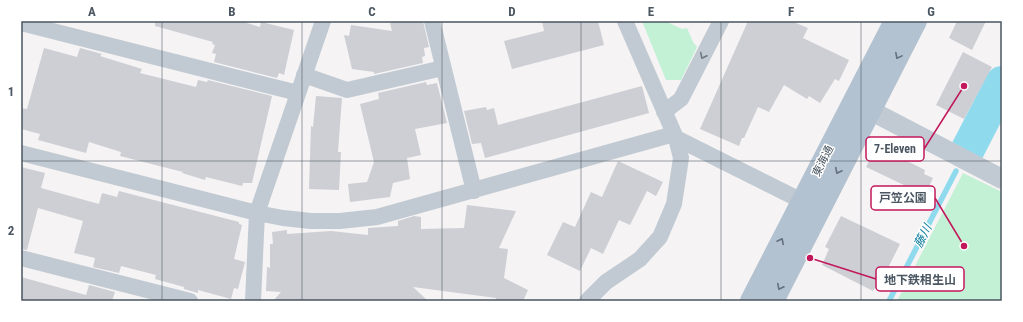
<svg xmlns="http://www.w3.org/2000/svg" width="1023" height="322" font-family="'Roboto Condensed','Noto Sans JP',sans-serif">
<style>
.green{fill:#c3f1d5}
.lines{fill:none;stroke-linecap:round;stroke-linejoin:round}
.stream{stroke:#90daee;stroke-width:5.5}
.river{stroke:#90daee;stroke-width:34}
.building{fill:#cdcfd5}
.minor{stroke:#c1cad2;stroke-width:16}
.tertiary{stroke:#c1cad2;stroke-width:20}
.primary{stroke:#b3c2d1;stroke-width:22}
.oneway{stroke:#6e7983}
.oneway2{stroke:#64717d}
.grid{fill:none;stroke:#4a5661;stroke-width:1;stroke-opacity:0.55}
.labels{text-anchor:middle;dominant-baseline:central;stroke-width:3;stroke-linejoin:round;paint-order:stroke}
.street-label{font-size:11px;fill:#4a5661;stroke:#fff}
.water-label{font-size:12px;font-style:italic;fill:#0c7c9b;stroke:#fff}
.leader{fill:none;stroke:#c2185b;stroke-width:1.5}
.callout-dot{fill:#c2185b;stroke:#fff;stroke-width:1.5}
.callout{fill:#fff;stroke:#c2185b;stroke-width:1.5}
.callout-label{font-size:12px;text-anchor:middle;font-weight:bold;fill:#4a5661}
.neatline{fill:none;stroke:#4a5661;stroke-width:1.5}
.grid-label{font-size:13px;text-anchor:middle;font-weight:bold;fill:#4a5661}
</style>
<rect width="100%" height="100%" fill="#f5f3f3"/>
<path class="green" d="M 642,21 L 665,21 L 682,29 L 687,28 L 693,42 L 697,47 L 681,80 L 666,80 Z
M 963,173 L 1002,192 L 1002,301 L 897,301 Z"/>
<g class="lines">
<path class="stream" d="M 889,301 L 956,171"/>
<path class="river" d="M 968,149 L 1002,83"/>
</g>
<path class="building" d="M 155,21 L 240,21 L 260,27 L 261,22 L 294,30 L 284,75 L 279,73 L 277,78 L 214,62 L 216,54 L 212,53 L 215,45 L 212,44 L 213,42 L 155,26 Z
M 398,21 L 423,21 L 429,47 L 424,48 L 425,56 L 422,57 L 423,63 L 374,74 L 374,72 L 352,69 L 344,35 L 349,36 L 351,25 L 392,31 L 390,23 Z
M 542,21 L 598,21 L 604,45 L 512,69 L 504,41 L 544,31 Z
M 748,21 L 791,21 L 808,28 L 803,38 L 849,60 L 839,81 L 835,79 L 820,103 L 809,96 L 807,99 L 784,85 L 769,112 L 758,107 L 744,138 L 742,138 L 739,146 L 700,129 Z
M 957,21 L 986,21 L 972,50 L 949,38 Z
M 44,48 L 77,57 L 80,48 L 102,54 L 100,56 L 142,69 L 140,73 L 196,87 L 198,80 L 207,82 L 208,80 L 272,96 L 252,183 L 243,183 L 242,186 L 206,177 L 205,180 L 182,173 L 183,172 L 120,156 L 121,152 L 89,142 L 86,153 L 38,140 L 40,134 L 21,129 L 21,108 L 27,109 Z
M 963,52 L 992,67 L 964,119 L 936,105 Z
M 426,82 L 427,85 L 437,83 L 447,123 L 415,129 L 421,155 L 407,158 L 410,179 L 393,183 L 390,197 L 350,202 L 348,184 L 367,182 L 374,162 L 360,104 L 379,99 L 378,93 Z
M 642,86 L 649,113 L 485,158 L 481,143 L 472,144 L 464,111 L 486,107 L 487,110 L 494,108 L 498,125 Z
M 316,96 L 342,98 L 338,152 L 341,152 L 339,190 L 309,189 L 311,126 L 313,127 Z
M 875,149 L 886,154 L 887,151 L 925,170 L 924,174 L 933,178 L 925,195 L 866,167 Z
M 618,161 L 663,182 L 656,196 L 647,191 L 630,225 L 619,220 L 603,254 L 591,248 L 580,271 L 547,255 L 563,222 L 575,227 L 591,192 L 602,197 Z
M 21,167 L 45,173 L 41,188 L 99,204 L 102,193 L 117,197 L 119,191 L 239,222 L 239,224 L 242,225 L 234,259 L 245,262 L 238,289 L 234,288 L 231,299 L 198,290 L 198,293 L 184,289 L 184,287 L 155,279 L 156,275 L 121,266 L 119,273 L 93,267 L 95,258 L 74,253 L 83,221 L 38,208 L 27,250 L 21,249 Z
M 467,205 L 516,211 L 499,248 L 508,249 L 504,278 L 528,290 L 523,301 L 495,301 L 496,298 L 413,287 L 428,301 L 273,301 L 281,292 L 266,291 L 267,267 L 270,268 L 270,244 L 273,244 L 272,232 L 287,230 L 287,234 L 331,231 L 368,235 L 368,228 L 398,226 L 398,221 L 414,216 L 421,217 L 421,229 L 464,228 Z
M 841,216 L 900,244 L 887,270 L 873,291 L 822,265 L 829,249 L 825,247 Z
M 21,277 L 86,295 L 89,285 L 115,292 L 112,301 L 21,301 Z"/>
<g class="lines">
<path class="minor" d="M 432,21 L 474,191
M 21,23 L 298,93
M 304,75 L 347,90 L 443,68
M 664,112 L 681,99 L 721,21
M 676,138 L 812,206
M 21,153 L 257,213 L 283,218 L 311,221 L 340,221 L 377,217 L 674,134
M 21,258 L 190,301
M 253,301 L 257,213 L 323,21
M 587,301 L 606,282 L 640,259 L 660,237 L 674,204 L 681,158 L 676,138 L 625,21"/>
<path class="tertiary" d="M 856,103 L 1002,179"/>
<path class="primary" d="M 751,301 L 895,21
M 773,301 L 916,21"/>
</g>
<defs><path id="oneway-chevron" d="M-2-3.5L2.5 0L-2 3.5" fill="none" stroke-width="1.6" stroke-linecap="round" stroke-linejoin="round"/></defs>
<use class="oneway" href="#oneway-chevron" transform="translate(703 56) rotate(117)"/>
<g class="oneway2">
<use href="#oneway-chevron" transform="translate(898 56) rotate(118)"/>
<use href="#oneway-chevron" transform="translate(838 171) rotate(117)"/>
<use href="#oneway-chevron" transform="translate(781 241) rotate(-63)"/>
<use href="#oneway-chevron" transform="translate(780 287) rotate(117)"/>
</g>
<path class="grid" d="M 162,21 L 162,301M 302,21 L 302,301M 442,21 L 442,301M 581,21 L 581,301M 721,21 L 721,301M 861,21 L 861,301M 21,161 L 1002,161"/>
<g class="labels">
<g class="street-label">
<text transform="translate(823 161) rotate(-63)">東海通</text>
</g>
<g class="water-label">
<text transform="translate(923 236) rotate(-63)">藤川</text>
</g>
</g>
<path class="leader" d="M964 86L924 149M964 246L935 198M810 258L876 279"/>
<g class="callout-dot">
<circle cx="964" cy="86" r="4"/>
<circle cx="964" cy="246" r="4"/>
<circle cx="810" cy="258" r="4"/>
</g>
<g class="callout">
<rect x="866" y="137" width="58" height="24" rx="4"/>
<rect x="871" y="186" width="64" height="24" rx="4"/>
<rect x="876" y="267" width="88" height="24" rx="4"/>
</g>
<g class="callout-label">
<text x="895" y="153">7-Eleven</text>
<text x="903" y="202">戸笠公園</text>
<text x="920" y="284">地下鉄相生山</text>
</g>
<rect width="1023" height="322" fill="none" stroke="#ffffff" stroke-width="44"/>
<rect x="22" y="22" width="979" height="278" class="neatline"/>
<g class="grid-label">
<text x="92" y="16">A</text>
<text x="232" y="16">B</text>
<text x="372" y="16">C</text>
<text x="512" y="16">D</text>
<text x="651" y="16">E</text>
<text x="791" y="16">F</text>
<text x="931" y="16">G</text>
<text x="11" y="96">1</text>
<text x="11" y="235">2</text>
</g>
</svg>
